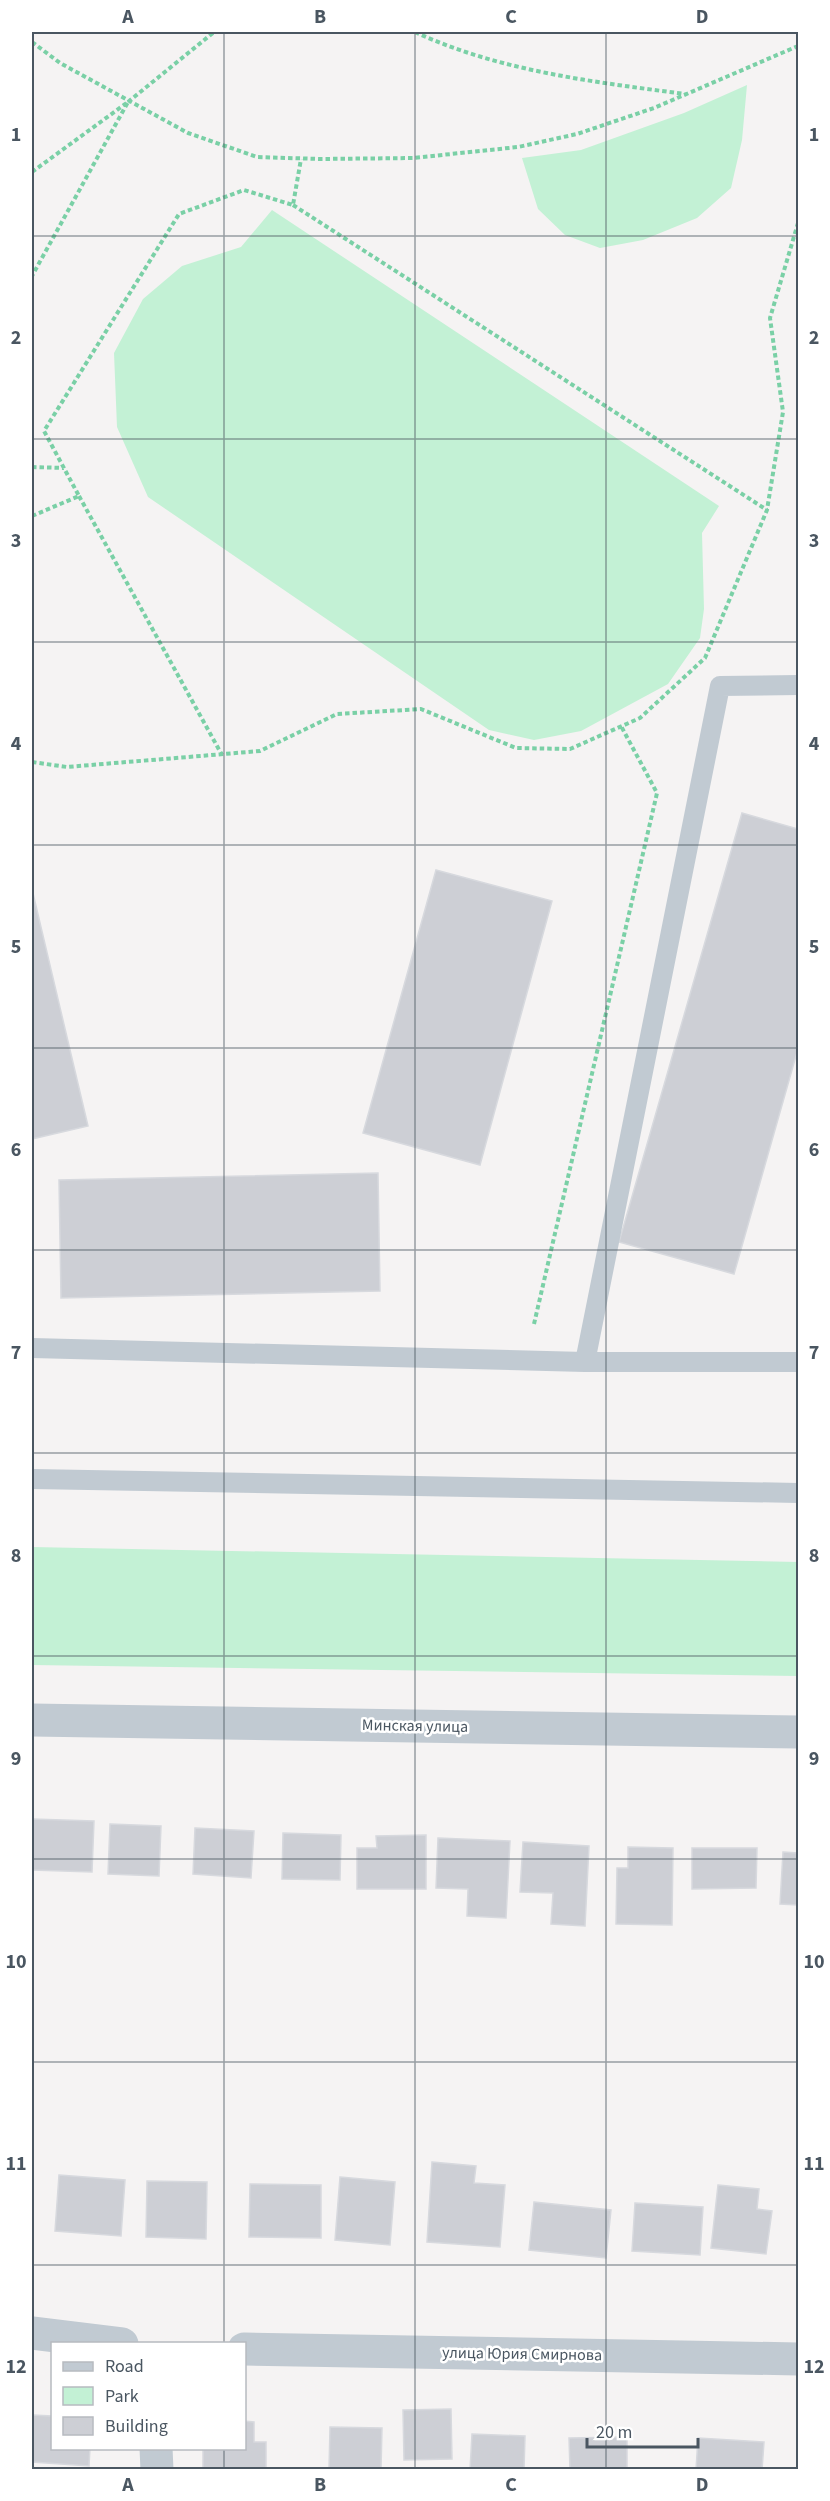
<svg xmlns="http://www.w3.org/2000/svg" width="830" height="2501" font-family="'Source Sans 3',sans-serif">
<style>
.green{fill:#c3f1d5}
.building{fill:#cdcfd5;stroke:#d7d9de;stroke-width:1.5}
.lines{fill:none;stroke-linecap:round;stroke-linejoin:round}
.path{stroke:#7ad0a6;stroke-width:4;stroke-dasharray:4.5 3;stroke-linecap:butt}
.lane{stroke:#c1cad2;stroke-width:20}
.street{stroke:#c1cad2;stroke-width:33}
.grid{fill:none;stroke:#4a5661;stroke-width:1.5;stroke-opacity:0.55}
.labels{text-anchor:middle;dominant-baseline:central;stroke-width:5;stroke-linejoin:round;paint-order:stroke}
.street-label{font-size:16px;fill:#4a5661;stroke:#fff}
.neatline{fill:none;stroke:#4a5661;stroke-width:2}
.grid-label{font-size:20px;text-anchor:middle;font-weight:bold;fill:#4a5661}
</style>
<rect width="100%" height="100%" fill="#f5f3f3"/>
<path class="green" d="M 747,85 L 742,140 L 731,188 L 697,218 L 643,240 L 600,248 L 565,235 L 538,209 L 522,158 L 581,150 L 684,113 Z
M 272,210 L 719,506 L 702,533 L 704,609 L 700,638 L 668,684 L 581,731 L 534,740 L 489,730 L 148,497 L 117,427 L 114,353 L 143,299 L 182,266 L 241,247 Z
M 32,1547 L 798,1562 L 798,1676 L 32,1665 Z"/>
<path class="building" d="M 742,813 L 798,829 L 798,1049 L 734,1274 L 619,1242 Z
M 436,870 L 552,901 L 480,1165 L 363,1133 Z
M 32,889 L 88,1126 L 32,1139 Z
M 378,1173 L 380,1291 L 61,1298 L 59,1180 Z
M 32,1819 L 94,1821 L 92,1872 L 32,1870 Z
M 110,1824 L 161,1826 L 159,1876 L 108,1874 Z
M 195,1828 L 254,1831 L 251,1878 L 193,1874 Z
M 283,1833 L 341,1835 L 340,1880 L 282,1879 Z
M 426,1835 L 426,1889 L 357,1889 L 357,1848 L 377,1848 L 376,1836 Z
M 438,1838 L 510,1841 L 506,1918 L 467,1916 L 468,1889 L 436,1888 Z
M 523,1842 L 589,1846 L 585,1926 L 551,1924 L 553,1893 L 520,1892 Z
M 628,1847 L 673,1848 L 672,1925 L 616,1924 L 617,1868 L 628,1868 Z
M 692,1848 L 757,1848 L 756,1888 L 692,1889 Z
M 783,1852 L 798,1853 L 798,1905 L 780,1904 Z
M 432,2162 L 476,2166 L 474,2183 L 505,2185 L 500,2247 L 427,2242 Z
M 59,2175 L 125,2180 L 121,2236 L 55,2231 Z
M 340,2177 L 395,2182 L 390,2245 L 335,2240 Z
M 147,2181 L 207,2182 L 206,2239 L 146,2237 Z
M 250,2184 L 321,2185 L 321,2238 L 249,2237 Z
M 718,2185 L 759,2189 L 757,2209 L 772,2211 L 766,2254 L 711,2248 Z
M 534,2202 L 611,2210 L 606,2258 L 529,2250 Z
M 635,2203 L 703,2207 L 700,2255 L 632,2251 Z
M 451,2409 L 452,2459 L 404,2460 L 403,2410 Z
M 32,2415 L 52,2416 L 52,2448 L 90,2448 L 89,2466 L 32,2462 Z
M 244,2421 L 254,2422 L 254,2442 L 266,2442 L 266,2470 L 203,2470 L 203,2448 L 244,2448 Z
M 330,2427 L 382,2428 L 381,2470 L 329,2470 Z
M 472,2434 L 525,2436 L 524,2470 L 470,2470 Z
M 627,2437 L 627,2470 L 570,2470 L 569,2438 Z
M 698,2438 L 764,2442 L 762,2470 L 696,2470 Z"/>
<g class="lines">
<path class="path" d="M 415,32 C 499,71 594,82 685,94
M 32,42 L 60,63 L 188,133 L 257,157 L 320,159 L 413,158 L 518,147 L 577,134 L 654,108 L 798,46
M 128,102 L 214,32
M 32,172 L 128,102 L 32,276
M 293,205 L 767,510
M 32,467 L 64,468
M 79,496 L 222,755
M 32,516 L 79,496 L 44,431 L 179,214 L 244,190 L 293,205 L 301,159
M 32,762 L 67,767 L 260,751 L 337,714 L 421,709 L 516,748 L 570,749 L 640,718 L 705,658 L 767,510 L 783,412 L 770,318 L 798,223
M 534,1324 L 657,793 L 621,726"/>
<path class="lane" d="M 32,1348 L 585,1362 L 720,686 L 798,685
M 585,1362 L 798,1362
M 32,1479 L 798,1493"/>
<path class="street" d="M 32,1720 L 798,1732
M 32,2333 L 122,2344
M 244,2349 L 798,2359
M 156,2448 L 157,2470"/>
</g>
<path class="grid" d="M 224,32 L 224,2344M 415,32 L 415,2470M 606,32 L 606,2470M 32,236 L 798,236M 32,439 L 798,439M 32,642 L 798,642M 32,845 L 798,845M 32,1048 L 798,1048M 32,1250 L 798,1250M 32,1453 L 798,1453M 32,1656 L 798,1656M 32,1859 L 798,1859M 32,2062 L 798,2062M 32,2265 L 798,2265M 224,2448 L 224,2470"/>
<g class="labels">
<g class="street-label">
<text transform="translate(415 1726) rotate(1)">Минская улица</text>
<text transform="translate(522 2354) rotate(1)">улица Юрия Смирнова</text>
</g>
</g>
<rect width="830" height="2501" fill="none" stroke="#ffffff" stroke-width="66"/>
<rect x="51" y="2342" width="195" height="108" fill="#ffffff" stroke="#b7bbc0" stroke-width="1.5"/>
<rect x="63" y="2362" width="30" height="9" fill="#c1cad2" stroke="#b7bbc0" stroke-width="1.5"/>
<text x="105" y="2372" font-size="18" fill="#4a5661">Road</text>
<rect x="63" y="2387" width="30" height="18" fill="#c3f1d5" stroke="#b7bbc0" stroke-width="1.5"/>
<text x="105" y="2402" font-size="18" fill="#4a5661">Park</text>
<rect x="63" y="2417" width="30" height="18" fill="#cdcfd5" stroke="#b7bbc0" stroke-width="1.5"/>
<text x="105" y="2432" font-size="18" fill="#4a5661">Building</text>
<path d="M587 2438v9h111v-9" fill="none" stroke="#4a5661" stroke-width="3"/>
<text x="596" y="2438" font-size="18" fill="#4a5661" stroke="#ffffff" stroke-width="4.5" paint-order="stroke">20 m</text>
<rect x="33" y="33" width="764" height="2435" class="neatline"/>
<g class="grid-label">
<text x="128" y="23">A</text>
<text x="320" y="23">B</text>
<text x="511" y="23">C</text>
<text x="702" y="23">D</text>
<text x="16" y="141">1</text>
<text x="814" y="141">1</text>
<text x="16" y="344">2</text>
<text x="814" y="344">2</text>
<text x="16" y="547">3</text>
<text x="814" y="547">3</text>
<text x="16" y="750">4</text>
<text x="814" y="750">4</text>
<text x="16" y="953">5</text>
<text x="814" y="953">5</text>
<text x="16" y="1156">6</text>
<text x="814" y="1156">6</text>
<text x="16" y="1359">7</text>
<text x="814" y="1359">7</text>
<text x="16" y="1562">8</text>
<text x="814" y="1562">8</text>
<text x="16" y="1765">9</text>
<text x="814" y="1765">9</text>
<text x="16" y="1968">10</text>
<text x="814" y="1968">10</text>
<text x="16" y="2170">11</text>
<text x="814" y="2170">11</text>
<text x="16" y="2373">12</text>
<text x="814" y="2373">12</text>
<text x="128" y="2491">A</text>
<text x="320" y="2491">B</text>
<text x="511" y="2491">C</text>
<text x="702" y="2491">D</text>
</g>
</svg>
